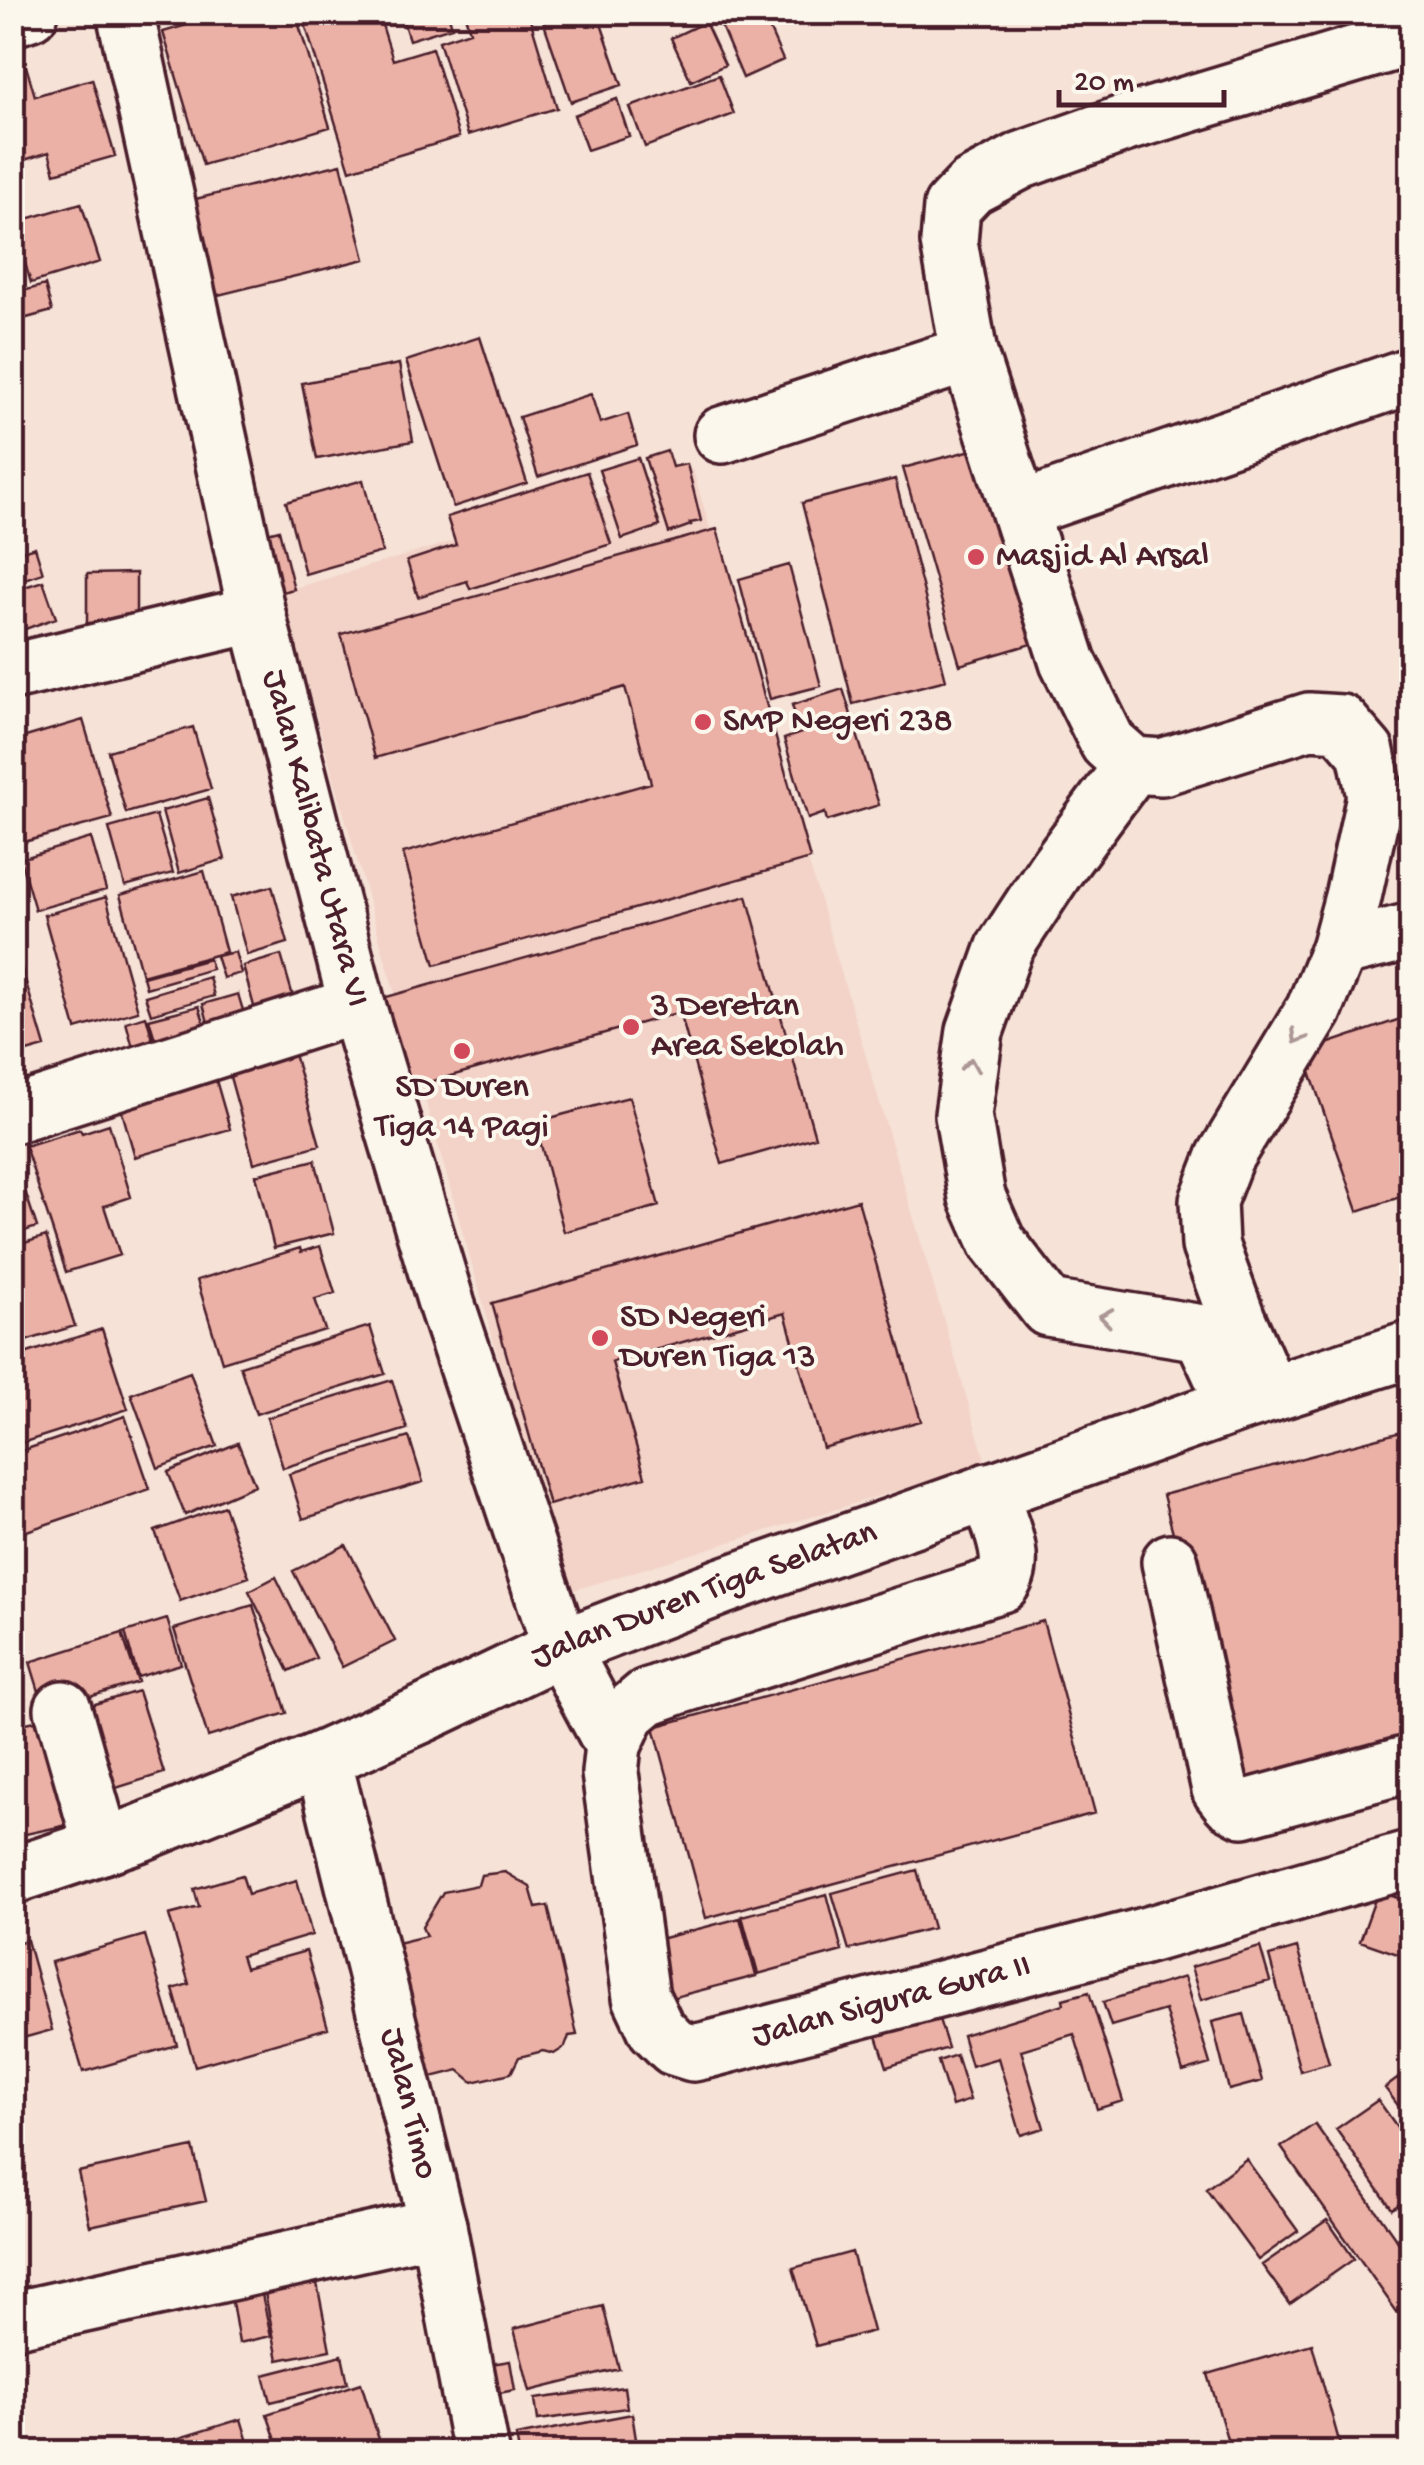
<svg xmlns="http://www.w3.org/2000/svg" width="1424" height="2465" font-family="'Gochi Hand',sans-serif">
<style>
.built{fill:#f3d3c8}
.building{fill:#ebb1a6;stroke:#4a1f2b;stroke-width:2.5}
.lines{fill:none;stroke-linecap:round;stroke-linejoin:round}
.minor-casing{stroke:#4a1f2b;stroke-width:62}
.minor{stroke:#fbf7ec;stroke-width:55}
.oneway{stroke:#ab9695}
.poi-dot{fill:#d1495b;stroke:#fbf7ec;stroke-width:4}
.labels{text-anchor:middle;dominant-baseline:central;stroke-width:8;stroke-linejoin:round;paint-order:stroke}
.poi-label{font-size:35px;fill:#4a1f2b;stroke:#fbf7ec;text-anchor:start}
.street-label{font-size:35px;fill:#4a1f2b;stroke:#fbf7ec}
</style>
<rect width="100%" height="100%" fill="#f6e2d7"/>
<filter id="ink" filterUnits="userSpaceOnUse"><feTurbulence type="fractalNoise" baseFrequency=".01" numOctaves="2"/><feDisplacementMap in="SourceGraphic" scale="20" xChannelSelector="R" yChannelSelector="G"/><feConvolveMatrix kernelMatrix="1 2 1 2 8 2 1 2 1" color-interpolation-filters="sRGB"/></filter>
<g filter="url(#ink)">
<path class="built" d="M 693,470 L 986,1463 L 565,1593 L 281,592 Z"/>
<path class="building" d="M 190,12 L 295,12 L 330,127 L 203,165 L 163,32 L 194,23 Z
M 344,12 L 378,12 L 393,60 L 432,48 L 459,137 L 350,170 L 305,24 Z
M 400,12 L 448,12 L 452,27 L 409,40 Z
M 464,12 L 528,12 L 557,108 L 468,135 L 439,41 L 470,31 Z
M 540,12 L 597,12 L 622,85 L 571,102 Z
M 715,12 L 762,12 L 783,60 L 743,78 Z
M 705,22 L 725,65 L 691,81 L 671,38 Z
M 26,66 L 35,96 L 92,79 L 115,156 L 55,173 L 49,152 L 12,164 L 12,70 Z
M 719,75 L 734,114 L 645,147 L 630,107 Z
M 617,99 L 629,136 L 587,150 L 574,115 Z
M 341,164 L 365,259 L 198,300 L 175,204 Z
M 81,203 L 100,262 L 31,283 L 13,223 Z
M 45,285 L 52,311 L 12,322 L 12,294 Z
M 480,337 L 527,483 L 453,507 L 406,361 Z
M 399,364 L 413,441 L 317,459 L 302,383 Z
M 591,394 L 600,423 L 628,414 L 637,445 L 538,477 L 519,417 Z
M 12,438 L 25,483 L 12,486 Z
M 991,445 L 1048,639 L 960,665 L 903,468 Z
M 667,451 L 672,467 L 687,464 L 701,521 L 690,523 L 691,525 L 669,533 L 645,458 Z
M 638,458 L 660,526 L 622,539 L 599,470 Z
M 587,472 L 611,544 L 470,589 L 467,581 L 418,597 L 407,561 L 456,545 L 447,517 Z
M 895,479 L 946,680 L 853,704 L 802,503 Z
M 363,480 L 382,552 L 305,574 L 286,502 Z
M 717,529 L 810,859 L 435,965 L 403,853 L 651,783 L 625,687 L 375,758 L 341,634 Z
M 279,530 L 294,589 L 262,597 L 248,538 Z
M 35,547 L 43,573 L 12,583 L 12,554 Z
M 789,565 L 821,686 L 770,699 L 739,579 Z
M 136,573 L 136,639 L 87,639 L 87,574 Z
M 43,581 L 56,618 L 14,633 L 12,591 Z
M 843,689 L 879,805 L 827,821 L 825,813 L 808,819 L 784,739 L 801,733 L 792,705 Z
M 83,720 L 112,818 L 13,845 L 12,741 Z
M 193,727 L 211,789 L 126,813 L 108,751 Z
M 208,798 L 225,859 L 179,873 L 162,811 Z
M 156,815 L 173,873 L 125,886 L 109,828 Z
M 91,838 L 106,890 L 35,910 L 20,859 Z
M 204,871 L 226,952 L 142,975 L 120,895 Z
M 272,886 L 288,943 L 247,955 L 231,897 Z
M 747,896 L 815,1137 L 722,1164 L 680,1012 L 397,1091 L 372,1001 Z
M 106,897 L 138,1011 L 76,1029 L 44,915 Z
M 12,935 L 45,1047 L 12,1056 Z
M 235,952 L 241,973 L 223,978 L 216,956 Z
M 281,955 L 297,1010 L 258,1021 L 243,966 Z
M 209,959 L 212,969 L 146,988 L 143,977 Z
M 209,977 L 214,996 L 151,1014 L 145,996 Z
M 238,994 L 248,1027 L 212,1037 L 203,1004 Z
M 199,1006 L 205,1025 L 155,1039 L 149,1019 Z
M 1412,1015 L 1412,1193 L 1358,1211 L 1303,1052 Z
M 146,1016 L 154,1044 L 138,1066 L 126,1022 Z
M 292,1047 L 320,1145 L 254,1163 L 227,1066 Z
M 214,1073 L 230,1129 L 135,1157 L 119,1101 Z
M 629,1097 L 659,1206 L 564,1232 L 535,1122 Z
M 109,1124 L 131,1197 L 104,1206 L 120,1255 L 66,1272 L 25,1146 L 80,1129 L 82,1133 Z
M 13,1155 L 37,1227 L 12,1235 L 12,1156 Z
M 315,1160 L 334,1233 L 274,1248 L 256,1175 Z
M 858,1200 L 921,1421 L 823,1448 L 785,1313 L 612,1362 L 645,1477 L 549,1505 L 492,1303 Z
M 46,1236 L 75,1326 L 12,1345 L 12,1247 Z
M 320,1246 L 335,1293 L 315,1299 L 325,1330 L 222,1362 L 197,1280 L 300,1248 L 301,1252 Z
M 370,1326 L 385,1374 L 256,1414 L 240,1366 Z
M 102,1329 L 128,1409 L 12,1446 L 12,1358 Z
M 190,1372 L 217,1446 L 158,1468 L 131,1394 Z
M 392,1380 L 407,1429 L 283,1468 L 267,1418 Z
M 125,1416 L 150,1489 L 12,1536 L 12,1454 Z
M 1412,1429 L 1412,1748 L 1242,1793 L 1163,1495 Z
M 409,1437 L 423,1482 L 303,1519 L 289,1474 Z
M 238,1443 L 255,1485 L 185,1515 L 168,1472 Z
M 224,1506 L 249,1577 L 180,1601 L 155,1531 Z
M 346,1545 L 395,1641 L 342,1667 L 293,1571 Z
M 276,1577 L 316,1658 L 289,1671 L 249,1591 Z
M 253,1605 L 287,1713 L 208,1737 L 174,1629 Z
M 167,1619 L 181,1664 L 138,1677 L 125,1632 Z
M 1043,1621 L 1095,1813 L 706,1918 L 654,1727 Z
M 122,1633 L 138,1682 L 45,1711 L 30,1662 Z
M 12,1656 L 25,1698 L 12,1701 Z
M 138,1691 L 164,1773 L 94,1795 L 68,1712 Z
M 63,1715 L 86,1821 L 12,1837 L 12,1726 Z
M 917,1870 L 933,1928 L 849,1950 L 832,1893 Z
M 505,1872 L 530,1887 L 536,1908 L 548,1906 L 577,2035 L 569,2036 L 565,2047 L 554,2054 L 543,2051 L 519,2057 L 511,2073 L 473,2082 L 459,2070 L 420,2080 L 389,1945 L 426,1936 L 422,1927 L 443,1892 L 478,1885 L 481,1875 Z
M 242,1875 L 248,1894 L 297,1880 L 312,1935 L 241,1956 L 245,1968 L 306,1951 L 328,2028 L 195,2066 L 173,1989 L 189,1984 L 169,1915 L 199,1907 L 194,1889 Z
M 1378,1891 L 1412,1903 L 1412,1959 L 1360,1941 Z
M 827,1894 L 842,1951 L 758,1974 L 742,1916 Z
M 740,1918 L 756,1976 L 671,1998 L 656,1940 Z
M 145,1935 L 177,2045 L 83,2072 L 51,1962 Z
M 27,1940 L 52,2030 L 12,2041 L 12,1944 Z
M 1260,1947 L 1270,1981 L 1201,2000 L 1191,1967 Z
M 1297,1948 L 1329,2063 L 1300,2071 L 1269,1956 Z
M 1184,1977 L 1210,2064 L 1183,2072 L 1165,2010 L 1111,2026 L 1103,2002 Z
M 1089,1992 L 1123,2101 L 1097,2109 L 1074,2034 L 1021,2050 L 1044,2128 L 1021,2135 L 998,2058 L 971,2066 L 962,2035 L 1064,2004 L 1063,1999 Z
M 1244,2014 L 1262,2081 L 1229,2090 L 1212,2022 Z
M 938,2016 L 948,2048 L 887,2067 L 877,2036 Z
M 956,2055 L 970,2100 L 952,2106 L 938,2061 Z
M 1412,2068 L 1412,2124 L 1385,2088 Z
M 1378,2100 L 1412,2148 L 1412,2196 L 1392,2209 L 1336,2129 Z
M 1315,2124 L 1399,2243 L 1412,2234 L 1412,2302 L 1397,2312 L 1281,2147 Z
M 193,2147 L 206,2201 L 90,2226 L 78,2172 Z
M 1246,2159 L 1298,2231 L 1258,2260 L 1206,2189 Z
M 1327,2220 L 1354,2259 L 1290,2304 L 1262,2265 Z
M 852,2252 L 873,2331 L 816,2346 L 793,2268 Z
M 317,2283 L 330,2350 L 278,2360 L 265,2293 Z
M 261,2290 L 271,2336 L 239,2343 L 231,2296 Z
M 603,2306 L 619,2369 L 530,2391 L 514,2329 Z
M 1312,2344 L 1342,2452 L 1231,2452 L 1208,2374 Z
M 342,2355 L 348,2383 L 271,2402 L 264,2375 Z
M 510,2361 L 515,2390 L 478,2397 L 473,2367 Z
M 361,2383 L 383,2452 L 280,2452 L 267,2414 Z
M 624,2387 L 627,2408 L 538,2420 L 535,2399 Z
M 632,2414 L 638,2452 L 519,2452 L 516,2436 Z
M 241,2419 L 251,2452 L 144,2452 L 143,2449 Z"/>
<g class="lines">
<g class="minor-casing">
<g id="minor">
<path id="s1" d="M 125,12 L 257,614 L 357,1005 L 447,1306 L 561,1648 L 613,1745"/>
<path d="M 12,18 L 30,12"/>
<path d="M 722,435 L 969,354"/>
<path d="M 1020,510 L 1412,375"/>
<path d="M 12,672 L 257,614"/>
<path d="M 1133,765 L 1056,869 L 1005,947 L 975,1031 L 963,1115 L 977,1197 L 997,1242 L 1048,1308 L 1202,1333 L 1233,1400"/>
<path d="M 1339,949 L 1412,931"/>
<path d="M 12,1115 L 357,1005"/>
<path d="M 1270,1394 L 1237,1319 L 1210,1245 L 1208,1201 L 1225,1157 L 1314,1010 L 1339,949 L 1353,897 L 1375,796 L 1366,752 L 1341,723 L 1309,721 L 1162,767 L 1133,765 L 1108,743 L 1068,662 L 969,354 L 949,242 L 952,207 L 971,187 L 1022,160 L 1123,124 L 1412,37"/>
<path id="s2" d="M 988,1491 C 997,1518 1020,1560 1001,1584 L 675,1687 L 647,1697 L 628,1713 L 613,1745 L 610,1773 L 641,1997 L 656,2029 L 674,2047 L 693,2053 L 707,2050 L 1137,1938 L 1412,1859"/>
<path d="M 1170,1562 L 1220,1789 L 1230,1802 L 1243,1809 L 1412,1763"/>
<path d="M 63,1709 L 102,1846"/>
<path id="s3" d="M 323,1759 L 438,2226 L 481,2452"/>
<path id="s4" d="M 12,1876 L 138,1834 L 323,1759 L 425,1713 L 561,1648 L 723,1586 L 1235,1405 L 1412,1349"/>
<path d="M 12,2320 L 438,2226"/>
</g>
</g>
<use href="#minor" class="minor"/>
</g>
<defs><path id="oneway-chevron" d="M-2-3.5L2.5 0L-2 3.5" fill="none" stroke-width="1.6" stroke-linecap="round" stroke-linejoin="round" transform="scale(2.5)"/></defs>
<g class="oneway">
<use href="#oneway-chevron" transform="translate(1298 1037) rotate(121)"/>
<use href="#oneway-chevron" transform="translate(970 1065) rotate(-82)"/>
<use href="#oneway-chevron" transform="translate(1106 1317) rotate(-171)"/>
</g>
</g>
<g class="poi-dot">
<circle cx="976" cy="557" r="10"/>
<circle cx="703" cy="722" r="10"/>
<circle cx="631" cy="1027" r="10"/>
<circle cx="462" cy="1051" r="10"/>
<circle cx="600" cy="1338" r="10"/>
</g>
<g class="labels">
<g class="poi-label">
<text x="996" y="557">Masjid Al Arsal</text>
<text x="723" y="722">SMP Negeri 238</text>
<text x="651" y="1007">3 Deretan<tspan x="651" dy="40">Area Sekolah</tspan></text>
<text x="462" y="1088" text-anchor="middle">SD Duren<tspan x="462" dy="40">Tiga 14 Pagi</tspan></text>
<text x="620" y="1318">SD Negeri<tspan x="620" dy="40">Duren Tiga 13</tspan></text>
</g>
<g class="street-label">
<text stroke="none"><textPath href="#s1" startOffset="848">Jalan Kalibata Utara VI</textPath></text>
<text stroke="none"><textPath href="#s4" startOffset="748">Jalan Duren Tiga Selatan</textPath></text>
<text stroke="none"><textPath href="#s2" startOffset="1070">Jalan Sigura Gura II</textPath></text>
<text stroke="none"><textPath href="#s3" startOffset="355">Jalan Timo</textPath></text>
</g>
</g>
<rect width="1424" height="2465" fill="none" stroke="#fbf7ec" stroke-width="50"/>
<rect x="25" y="25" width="1374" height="2415" fill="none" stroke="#4a1f2b" stroke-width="4" filter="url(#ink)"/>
<path d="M1059 90v15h165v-15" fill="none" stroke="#4a1f2b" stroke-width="5"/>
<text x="1074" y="90" font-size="30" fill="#4a1f2b" stroke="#fbf7ec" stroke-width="8" paint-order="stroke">20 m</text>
</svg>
